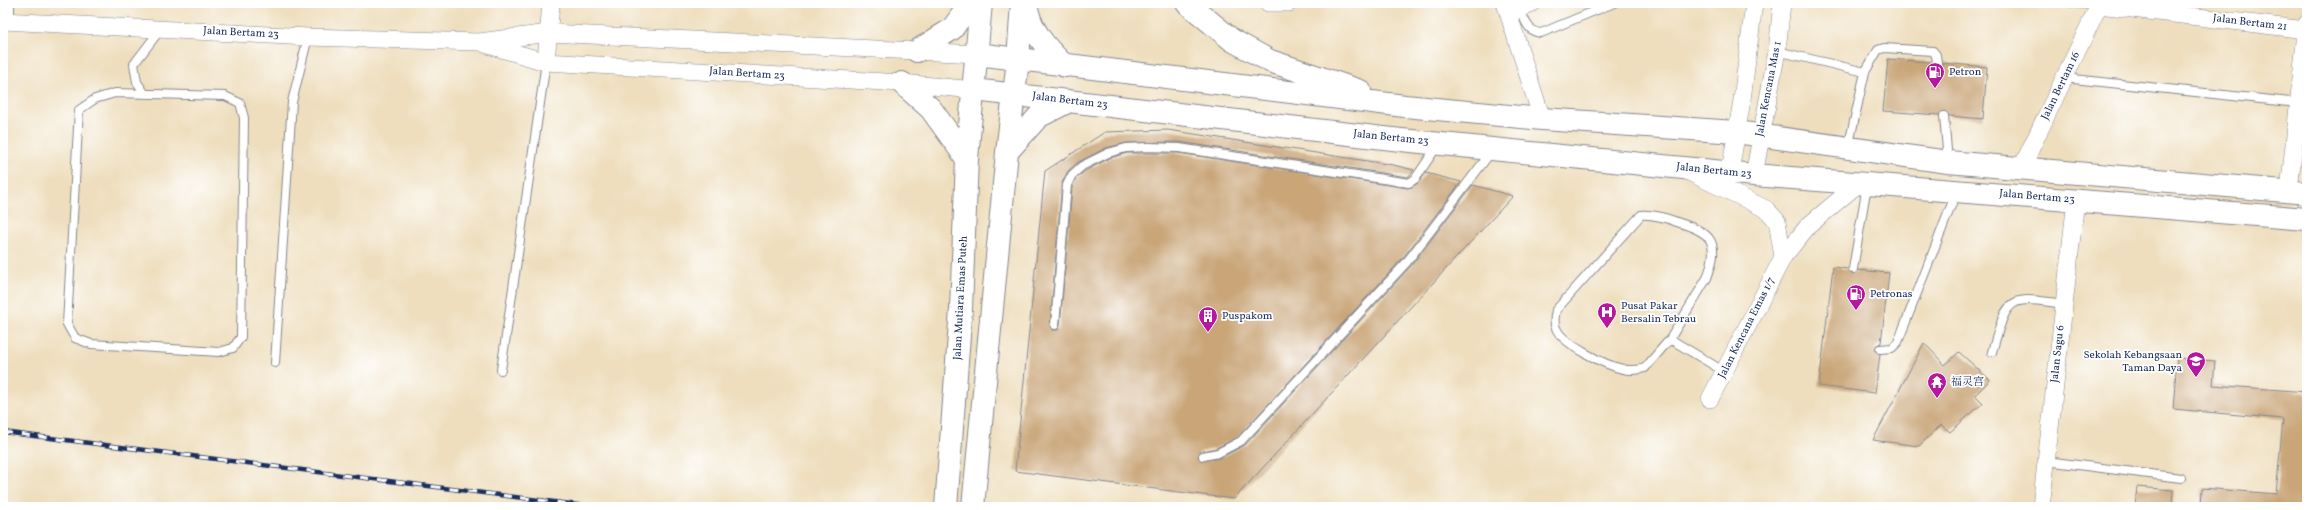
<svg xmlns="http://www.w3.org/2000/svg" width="2310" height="510" font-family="Vollkorn,'Noto Serif SC',serif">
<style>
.building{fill:#c9a578}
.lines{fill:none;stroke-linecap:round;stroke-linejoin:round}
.lane-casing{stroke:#84868e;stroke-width:10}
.street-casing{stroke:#84868e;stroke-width:18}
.secondary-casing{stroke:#84868e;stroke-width:24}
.lane{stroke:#fff;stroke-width:8}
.street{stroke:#fff;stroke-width:17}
.secondary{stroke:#fff;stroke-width:22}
.rail-casing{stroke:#1b2f5e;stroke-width:4.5}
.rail{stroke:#fff;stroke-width:3;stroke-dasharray:9;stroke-linecap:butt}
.labels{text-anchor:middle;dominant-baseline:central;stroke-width:3.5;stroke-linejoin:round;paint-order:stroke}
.street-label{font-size:11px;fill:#1b2f5e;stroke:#fff}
.poi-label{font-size:11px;fill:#1b2f5e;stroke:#fff;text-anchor:start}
</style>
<rect width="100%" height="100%" fill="#fff"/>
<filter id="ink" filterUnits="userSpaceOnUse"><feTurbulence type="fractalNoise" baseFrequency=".025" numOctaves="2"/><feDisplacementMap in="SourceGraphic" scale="8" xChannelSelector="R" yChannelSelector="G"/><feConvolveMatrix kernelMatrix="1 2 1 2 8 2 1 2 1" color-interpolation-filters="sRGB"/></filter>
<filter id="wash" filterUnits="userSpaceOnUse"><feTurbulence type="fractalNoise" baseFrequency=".012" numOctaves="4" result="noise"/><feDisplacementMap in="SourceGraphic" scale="16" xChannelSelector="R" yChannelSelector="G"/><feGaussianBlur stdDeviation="0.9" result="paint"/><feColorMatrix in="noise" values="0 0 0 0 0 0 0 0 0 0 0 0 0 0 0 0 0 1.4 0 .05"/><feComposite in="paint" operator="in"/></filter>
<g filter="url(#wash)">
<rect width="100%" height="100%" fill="#eedebd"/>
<g id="blocks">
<path class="building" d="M 1888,59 L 1931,62 L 1933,67 L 1937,68 L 1942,63 L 1987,67 L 1983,119 L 1950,116 L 1944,111 L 1939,115 L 1883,111 Z
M 1168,130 L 1393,165 L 1414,170 L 1408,177 L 1179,142 L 1126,143 L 1106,148 L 1078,162 L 1068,171 L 1062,183 L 1050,325 L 1052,330 L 1058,330 L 1060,325 L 1072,187 L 1076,178 L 1085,171 L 1110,158 L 1127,153 L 1178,153 L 1408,188 L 1418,183 L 1426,173 L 1461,182 L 1402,259 L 1238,437 L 1216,448 L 1200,452 L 1198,457 L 1202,461 L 1220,458 L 1245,445 L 1410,267 L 1473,185 L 1513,196 L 1234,499 L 1015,471 L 1045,171 L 1105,132 Z
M 1833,267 L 1848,269 L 1852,274 L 1858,270 L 1889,273 L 1881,343 L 1877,345 L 1875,349 L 1880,354 L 1875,393 L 1819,386 Z
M 1924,343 L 1945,365 L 1959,352 L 1990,380 L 1975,395 L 1983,403 L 1950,432 L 1941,425 L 1919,446 L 1873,440 Z
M 2177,358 L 2215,361 L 2213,385 L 2307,392 L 2307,507 L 2201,507 L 2202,488 L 2276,494 L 2283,419 L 2173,409 Z
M 2137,487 L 2173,490 L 2172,507 L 2135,507 Z"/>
</g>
</g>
<g filter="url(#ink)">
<use href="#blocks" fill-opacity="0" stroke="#84868e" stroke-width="1"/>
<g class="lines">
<g class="lane-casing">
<path id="lane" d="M 2072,3 L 2099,5
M 1519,8 C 1525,19 1527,32 1541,33 L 1614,3
M 10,22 L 10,3
M 1777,51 L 1865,72
M 2064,78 L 2299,103
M 115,93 L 225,96 L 240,103 L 244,118 L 241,337 L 233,348 L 219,352 L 91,344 L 75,338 L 67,324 L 79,110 L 95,99 Z
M 145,94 L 137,82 L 134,64 L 160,30
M 1944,116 L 1948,161
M 1848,148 L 1865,72 L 1878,50 L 1884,48 L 1933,51 L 1936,55 L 1937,63
M 1853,269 L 1867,185
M 1055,325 L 1067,185 L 1072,175 L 1082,166 L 1108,153 L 1126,148 L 1149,147 L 1179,148 L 1409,183 L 1415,179 L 1438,145
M 1670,339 L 1707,278 C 1721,240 1711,233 1677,222 C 1666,218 1653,214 1641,215 L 1556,310 C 1555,316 1553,322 1556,328 C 1562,344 1607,366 1623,369 C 1630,371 1638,370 1645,368 L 1670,339 L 1725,372
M 1880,349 L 1892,348 L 1898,342 L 1956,193
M 1992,352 C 2008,298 2006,295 2064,304
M 275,363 L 292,102 L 308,37
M 501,370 L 546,62
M 1203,456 L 1218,453 L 1241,441 L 1406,263 L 1492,151
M 2046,461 L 2181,478"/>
</g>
<g class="street-casing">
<path id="street" d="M 1268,3 L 1289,3
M 1505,3 L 1542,119
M 2099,5 L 2306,30
M 1509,13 L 1532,3
M 3,21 L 308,37 L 479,42 L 549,33 L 977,54
M 485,44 L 546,62 L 902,83 L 974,90
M 546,62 L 551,3
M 2021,169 L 2100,3
M 1687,171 L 1766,209 L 1777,221 L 1783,257
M 1730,172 L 1742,100 L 1754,3
M 1754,175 L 1777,51 L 1782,3
M 2289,191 L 2307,23
M 1710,399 L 1783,257 L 1808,226 L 1859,183
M 2041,507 L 2076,200"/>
</g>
<g class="secondary-casing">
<path id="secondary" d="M 1026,3 C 1029,29 1046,48 1065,66
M 1187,3 L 1232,40 L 1270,61 L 1360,91
M 917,51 L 952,29 L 971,3
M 977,54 L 1405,106 L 1542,119 L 1736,132 L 1948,162 L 2307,193
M 902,83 L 931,109 L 967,159
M 974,90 L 1401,140 L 1754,175 L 2307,219
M 1007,152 L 1038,117 L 1069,101
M 946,507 L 961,309 L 967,159 L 981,3
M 973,507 L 1007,152 L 1018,60 L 1022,3"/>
</g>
<use href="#lane" class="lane"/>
<use href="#street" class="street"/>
<use href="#secondary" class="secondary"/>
<g class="rail-casing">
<path id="rail" d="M 3,432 L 594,507"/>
</g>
<use href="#rail" class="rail"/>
</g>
</g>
<defs>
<g id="fuel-pin" transform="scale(1)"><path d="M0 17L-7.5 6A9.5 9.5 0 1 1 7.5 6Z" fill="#b5179e" stroke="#fff"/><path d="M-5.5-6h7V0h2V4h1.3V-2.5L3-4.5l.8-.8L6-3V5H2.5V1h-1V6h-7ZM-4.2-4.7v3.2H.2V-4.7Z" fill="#fff"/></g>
<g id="hospital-pin" transform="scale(1)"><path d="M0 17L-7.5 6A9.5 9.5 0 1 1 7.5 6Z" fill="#b5179e" stroke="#fff"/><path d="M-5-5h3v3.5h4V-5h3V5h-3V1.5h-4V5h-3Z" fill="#fff"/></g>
<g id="building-pin" transform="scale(1)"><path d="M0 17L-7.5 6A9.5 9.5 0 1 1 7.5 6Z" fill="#b5179e" stroke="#fff"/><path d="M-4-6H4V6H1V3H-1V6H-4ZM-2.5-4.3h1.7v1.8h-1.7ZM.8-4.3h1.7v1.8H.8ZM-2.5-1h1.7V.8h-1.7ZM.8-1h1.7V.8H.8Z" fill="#fff"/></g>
<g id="school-pin" transform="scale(1)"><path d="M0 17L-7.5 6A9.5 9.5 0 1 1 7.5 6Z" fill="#b5179e" stroke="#fff"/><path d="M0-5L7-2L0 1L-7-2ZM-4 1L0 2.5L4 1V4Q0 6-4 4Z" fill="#fff"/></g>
<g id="temple-pin" transform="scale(1)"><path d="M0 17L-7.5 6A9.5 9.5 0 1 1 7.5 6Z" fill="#b5179e" stroke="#fff"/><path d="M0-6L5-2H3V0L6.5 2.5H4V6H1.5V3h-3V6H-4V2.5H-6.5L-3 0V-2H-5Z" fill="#fff"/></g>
</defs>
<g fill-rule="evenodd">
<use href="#fuel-pin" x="1935" y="72"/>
<use href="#fuel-pin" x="1856" y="294"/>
<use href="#hospital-pin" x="1607" y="312"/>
<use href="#building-pin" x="1208" y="316"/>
<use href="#school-pin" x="2196" y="361"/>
<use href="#temple-pin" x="1937" y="382"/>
</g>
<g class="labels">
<g class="street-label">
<text transform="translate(2250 23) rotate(7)">Jalan Bertam 21</text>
<text transform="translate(241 33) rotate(3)">Jalan Bertam 23</text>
<text transform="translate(747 74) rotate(4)">Jalan Bertam 23</text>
<text transform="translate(2061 86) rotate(-64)">Jalan Bertam 16</text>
<text transform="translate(1769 89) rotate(-79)">Jalan Kencana Mas 1</text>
<text transform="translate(1070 101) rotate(7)">Jalan Bertam 23</text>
<text transform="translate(1391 138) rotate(6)">Jalan Bertam 23</text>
<text transform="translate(1714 171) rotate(6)">Jalan Bertam 23</text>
<text transform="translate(2037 197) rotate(5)">Jalan Bertam 23</text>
<text transform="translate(961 298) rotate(-87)">Jalan Mutiara Emas Puteh</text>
<text transform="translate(1747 328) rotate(-63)">Jalan Kencana Emas 1/7</text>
<text transform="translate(2058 354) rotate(-84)">Jalan Sagu 6</text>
</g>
<g class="poi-label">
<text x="1949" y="72">Petron</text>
<text x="1870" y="294">Petronas</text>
<text x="1621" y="306">Pusat Pakar<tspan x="1621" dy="13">Bersalin Tebrau</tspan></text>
<text x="1222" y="316">Puspakom</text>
<text x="2182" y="355" text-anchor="end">Sekolah Kebangsaan<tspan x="2182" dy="13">Taman Daya</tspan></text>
<text x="1951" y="382">福灵宫</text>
</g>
</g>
<rect width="2310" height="510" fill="none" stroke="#fff" stroke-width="16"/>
</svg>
